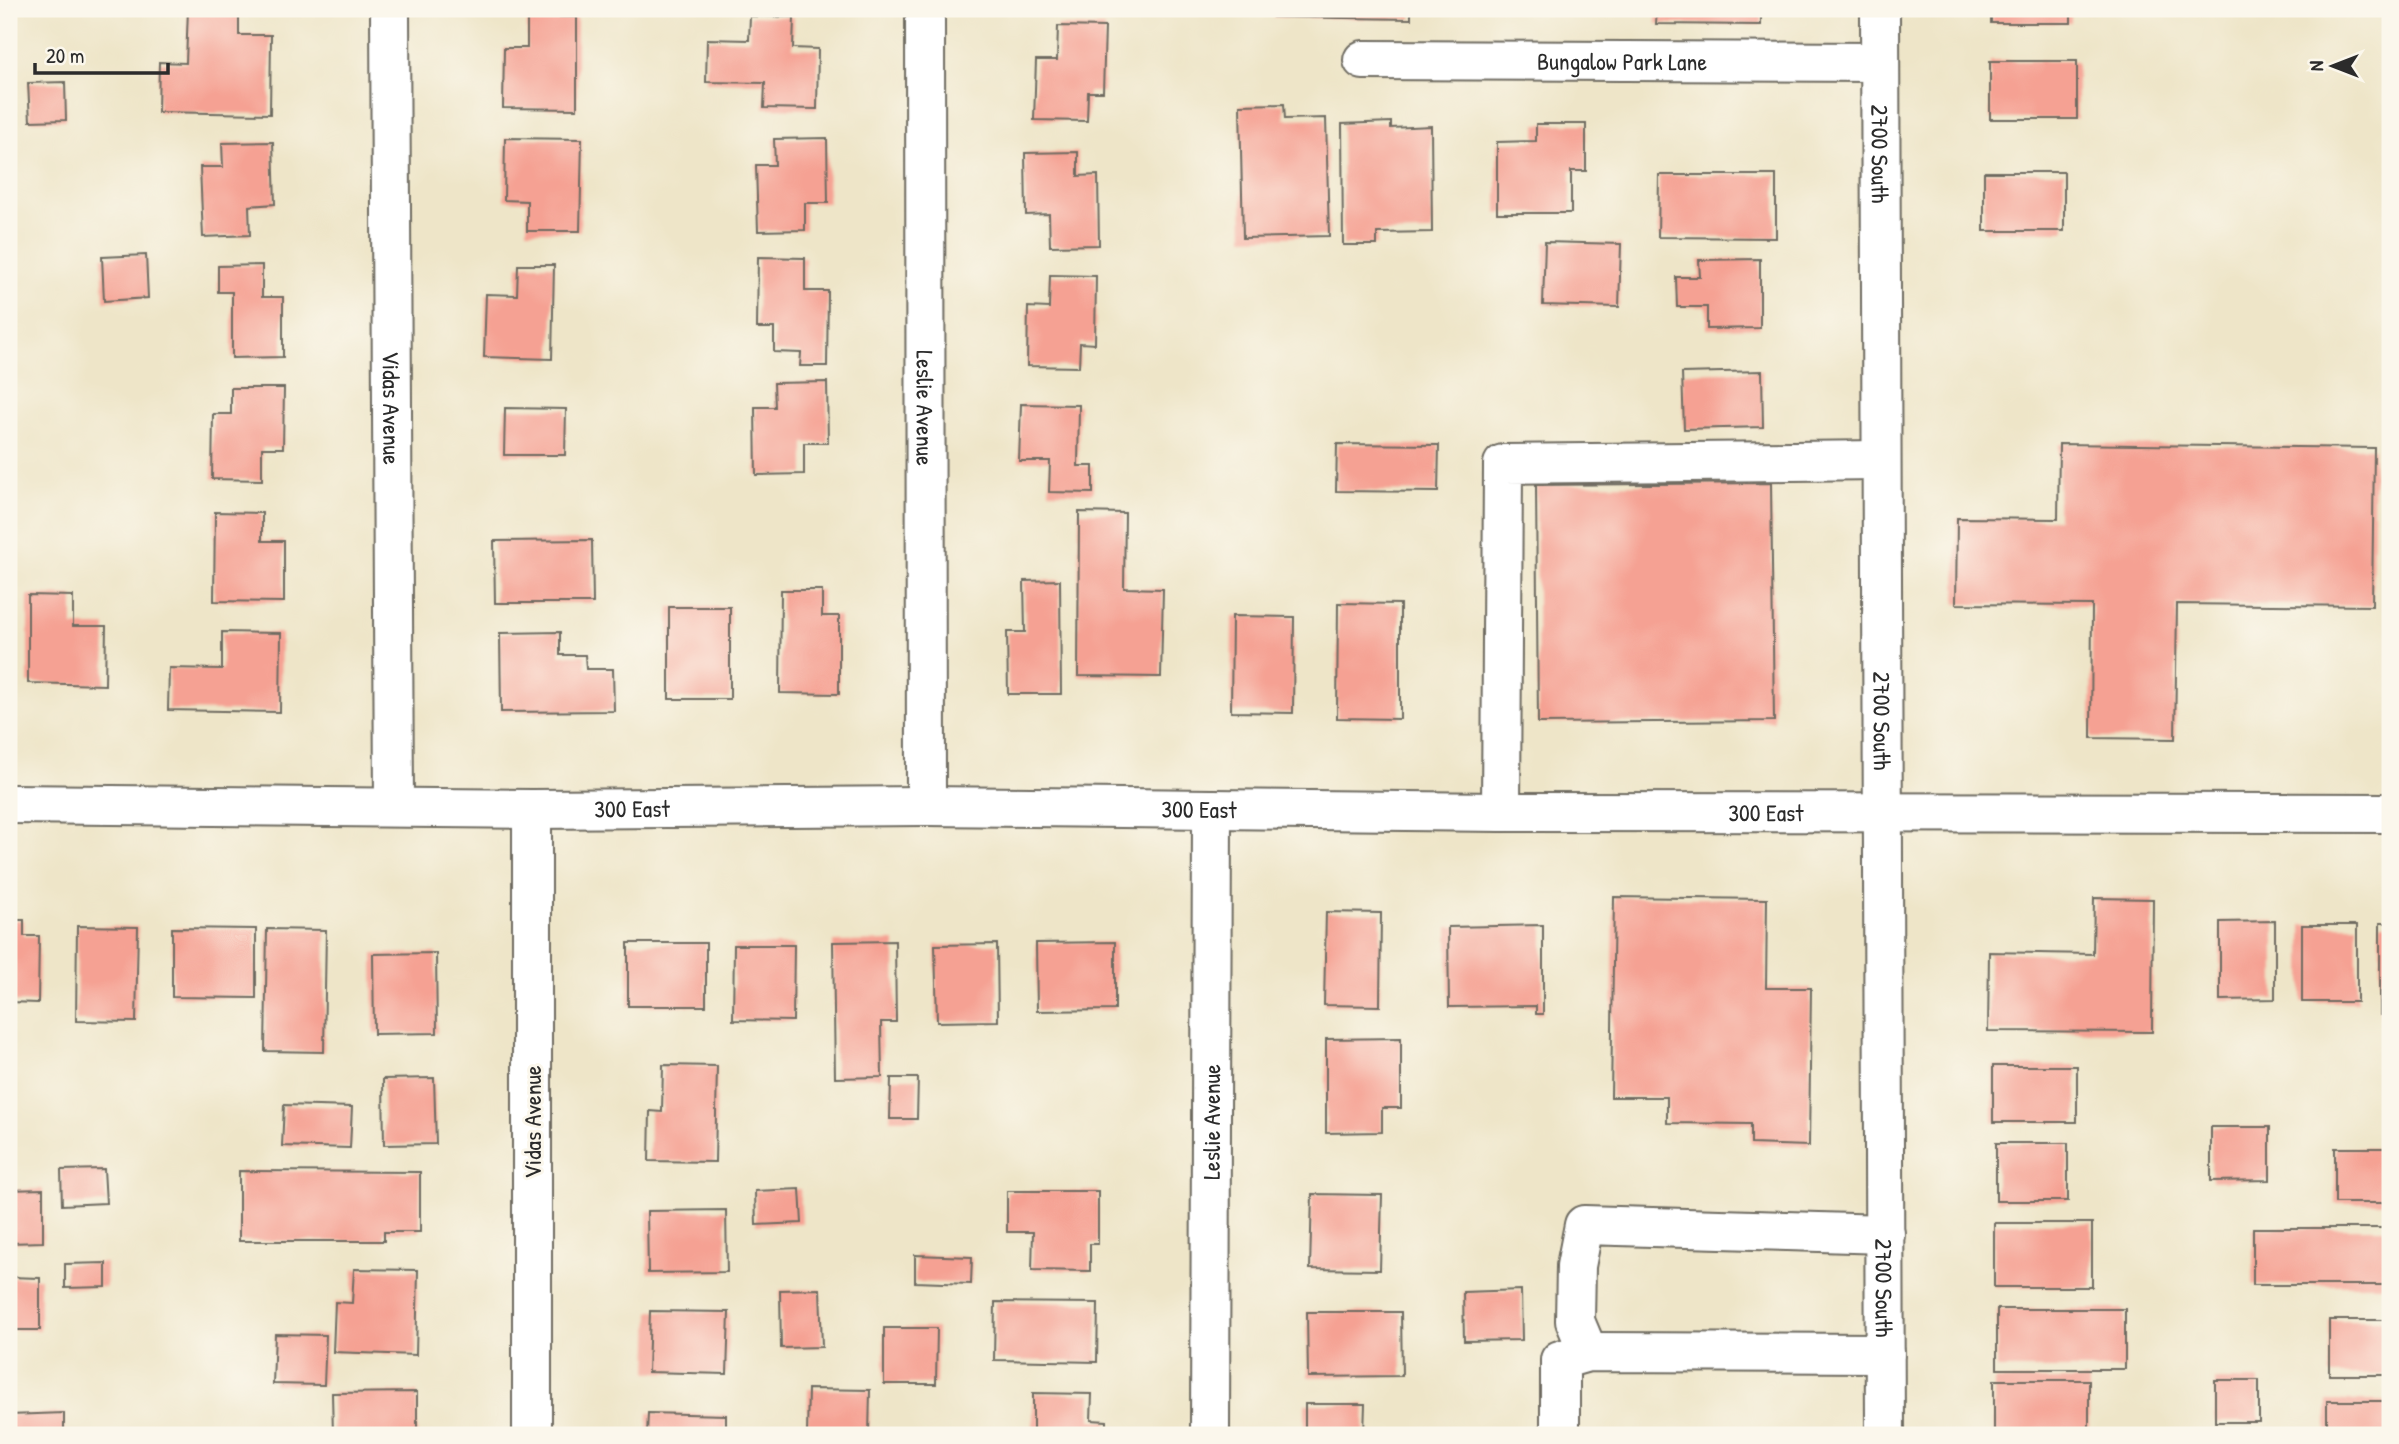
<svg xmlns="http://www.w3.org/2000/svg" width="2399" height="1444" font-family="'Patrick Hand',sans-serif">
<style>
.building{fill:#f5a193}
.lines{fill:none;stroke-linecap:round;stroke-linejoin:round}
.minor-casing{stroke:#6f6c62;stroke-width:42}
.minor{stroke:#fff;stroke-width:38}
.labels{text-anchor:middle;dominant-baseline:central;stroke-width:6;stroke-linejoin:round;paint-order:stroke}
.street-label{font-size:24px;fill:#2b2b2b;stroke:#fbf7ec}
</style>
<rect width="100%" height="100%" fill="#fbf7ec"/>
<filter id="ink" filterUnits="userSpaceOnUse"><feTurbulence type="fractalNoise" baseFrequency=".0143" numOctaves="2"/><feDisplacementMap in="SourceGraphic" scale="14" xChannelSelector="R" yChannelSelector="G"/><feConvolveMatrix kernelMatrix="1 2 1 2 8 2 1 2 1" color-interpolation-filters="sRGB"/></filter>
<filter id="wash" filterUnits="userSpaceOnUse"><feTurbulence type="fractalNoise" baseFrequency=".00686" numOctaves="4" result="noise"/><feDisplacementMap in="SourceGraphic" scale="28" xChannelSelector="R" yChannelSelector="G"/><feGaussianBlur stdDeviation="1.57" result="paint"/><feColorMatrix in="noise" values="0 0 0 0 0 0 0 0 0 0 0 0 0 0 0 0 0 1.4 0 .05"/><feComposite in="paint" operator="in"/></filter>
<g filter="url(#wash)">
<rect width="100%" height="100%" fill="#eee5c8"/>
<g id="blocks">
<path class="building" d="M 188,9 L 239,10 L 239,35 L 271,35 L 270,114 L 158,112 L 159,62 L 186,63 Z
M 1273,9 L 1411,9 L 1411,19 L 1273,17 Z
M 1657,9 L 1761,9 L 1761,25 L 1656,24 Z
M 1991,9 L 2071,9 L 2071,23 L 1991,23 Z
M 527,16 L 577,17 L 577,109 L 503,108 L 504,48 L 527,48 Z
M 750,16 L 794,17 L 793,48 L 818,49 L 817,109 L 764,108 L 765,83 L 706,82 L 707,39 L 749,40 Z
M 1058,26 L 1105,27 L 1103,92 L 1088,92 L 1087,121 L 1034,120 L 1036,60 L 1057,60 Z
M 1990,61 L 2077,61 L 2077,119 L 1990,119 Z
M 65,82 L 66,120 L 30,121 L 28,83 Z
M 1284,104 L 1285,119 L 1326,118 L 1329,236 L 1243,238 L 1240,105 Z
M 1391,122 L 1391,128 L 1431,126 L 1432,232 L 1377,233 L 1377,245 L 1343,245 L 1342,124 Z
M 1536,124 L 1586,124 L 1586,171 L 1571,171 L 1571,213 L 1497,213 L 1497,142 L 1536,141 Z
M 505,138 L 582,139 L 580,231 L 527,231 L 527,201 L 504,200 Z
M 827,138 L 828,203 L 805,203 L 805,230 L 758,231 L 756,165 L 775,165 L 774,139 Z
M 273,142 L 275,204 L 249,206 L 250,235 L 203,237 L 200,167 L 223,167 L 222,143 Z
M 1078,152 L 1078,176 L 1098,175 L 1099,245 L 1050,246 L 1049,214 L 1026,215 L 1025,153 Z
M 1984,172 L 2064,172 L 2064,231 L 1984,231 Z
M 1659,175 L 1776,175 L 1776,238 L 1658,237 Z
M 1545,242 L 1621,244 L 1619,307 L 1543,305 Z
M 146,255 L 148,298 L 104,301 L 102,257 Z
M 758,257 L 805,258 L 805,291 L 828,291 L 827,366 L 800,366 L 801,353 L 774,352 L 774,328 L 757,328 Z
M 1760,259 L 1760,328 L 1707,329 L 1707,307 L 1677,307 L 1676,277 L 1700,277 L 1699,260 Z
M 262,265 L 262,297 L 283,297 L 283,357 L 232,358 L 232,292 L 218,292 L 218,266 Z
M 518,265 L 554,265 L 552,359 L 484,357 L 486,294 L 517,295 Z
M 1050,275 L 1096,276 L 1095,344 L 1080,343 L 1079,367 L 1027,366 L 1028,307 L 1049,308 Z
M 1762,371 L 1763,427 L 1684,429 L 1682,373 Z
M 827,382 L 828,443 L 804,443 L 804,474 L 756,475 L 755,407 L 775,407 L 774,383 Z
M 231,388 L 284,388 L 283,448 L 262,448 L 262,480 L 212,479 L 213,414 L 231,414 Z
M 1021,404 L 1079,405 L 1078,466 L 1093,466 L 1093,493 L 1049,492 L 1050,461 L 1019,461 Z
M 505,408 L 566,409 L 565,455 L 504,455 Z
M 1337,444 L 1439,445 L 1438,492 L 1336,491 Z
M 2059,444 L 2374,448 L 2372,606 L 2177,604 L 2175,739 L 2091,738 L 2092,605 L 1956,604 L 1957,518 L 2058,519 Z
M 1771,483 L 1774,721 L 1538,723 L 1536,485 Z
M 215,512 L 262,513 L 262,541 L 284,541 L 284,602 L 214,601 Z
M 1079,512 L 1125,513 L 1124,588 L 1163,589 L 1161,677 L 1078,676 Z
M 592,540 L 593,603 L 495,603 L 494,541 Z
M 1060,580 L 1061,694 L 1008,694 L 1007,632 L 1025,632 L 1024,581 Z
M 781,590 L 822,590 L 822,616 L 839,616 L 839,694 L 780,693 Z
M 28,595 L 73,596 L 73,626 L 106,626 L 105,685 L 28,683 Z
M 1338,603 L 1400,604 L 1400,719 L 1337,718 Z
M 669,607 L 730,607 L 730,699 L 669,699 Z
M 1232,616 L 1294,617 L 1293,713 L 1231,712 Z
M 222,632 L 281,633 L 280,712 L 168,710 L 169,668 L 222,669 Z
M 560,632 L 560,655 L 585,655 L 586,669 L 613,669 L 614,711 L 501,712 L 500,633 Z
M 1614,897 L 1767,899 L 1766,988 L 1811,988 L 1809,1146 L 1751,1144 L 1751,1124 L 1667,1123 L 1667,1097 L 1611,1097 Z
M 2094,898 L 2153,899 L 2152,1032 L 1988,1031 L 1989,952 L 2093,954 Z
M 1326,912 L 1381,913 L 1380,1006 L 1324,1005 Z
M 9,920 L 24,920 L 24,936 L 39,936 L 38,1003 L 9,1002 Z
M 2275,921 L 2275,999 L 2220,1000 L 2220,922 Z
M 2380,923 L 2390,923 L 2390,1015 L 2380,1015 Z
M 1543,925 L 1543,1014 L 1536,1014 L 1536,1006 L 1449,1007 L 1448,927 Z
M 2302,925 L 2357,925 L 2357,1002 L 2302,1002 Z
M 77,926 L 138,927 L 136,1022 L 76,1021 Z
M 172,928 L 256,929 L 256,998 L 172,997 Z
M 267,929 L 326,930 L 324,1052 L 265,1051 Z
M 895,941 L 896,1022 L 881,1022 L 882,1077 L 835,1078 L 833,942 Z
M 1115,942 L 1115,1010 L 1037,1011 L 1036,943 Z
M 628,943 L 706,943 L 706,1006 L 628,1006 Z
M 997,944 L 998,1021 L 937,1022 L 935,945 Z
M 734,945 L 794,945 L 793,1021 L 733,1020 Z
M 436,953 L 437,1033 L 374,1034 L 373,954 Z
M 1401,1038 L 1401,1108 L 1382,1108 L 1382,1132 L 1326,1133 L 1326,1039 Z
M 663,1065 L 717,1066 L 715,1162 L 649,1161 L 650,1111 L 662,1112 Z
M 1993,1066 L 2077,1066 L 2077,1122 L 1993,1122 Z
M 434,1078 L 436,1144 L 384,1145 L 383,1079 Z
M 891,1078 L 918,1078 L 917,1119 L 890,1119 Z
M 284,1105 L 352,1107 L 350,1148 L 282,1146 Z
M 2211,1127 L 2270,1127 L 2270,1180 L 2211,1181 Z
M 1996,1143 L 2068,1143 L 2068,1201 L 1996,1201 Z
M 2335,1148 L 2390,1148 L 2390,1203 L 2335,1203 Z
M 104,1169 L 106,1203 L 62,1205 L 61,1170 Z
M 239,1171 L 420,1172 L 420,1232 L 384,1232 L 384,1241 L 239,1241 Z
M 43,1189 L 43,1242 L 9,1243 L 9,1190 Z
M 800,1189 L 802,1223 L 756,1225 L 755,1191 Z
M 1007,1191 L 1098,1191 L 1098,1244 L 1090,1244 L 1090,1271 L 1032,1270 L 1033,1232 L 1007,1232 Z
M 1312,1194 L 1382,1195 L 1380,1270 L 1310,1269 Z
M 726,1210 L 727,1272 L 648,1273 L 647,1211 Z
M 1994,1223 L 2092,1223 L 2092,1287 L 1994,1287 Z
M 2253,1228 L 2390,1228 L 2390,1285 L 2253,1285 Z
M 915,1255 L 972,1257 L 971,1284 L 915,1282 Z
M 106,1263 L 106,1287 L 65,1288 L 65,1264 Z
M 354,1269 L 418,1270 L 416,1355 L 333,1352 L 335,1302 L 352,1303 Z
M 9,1277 L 40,1278 L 40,1330 L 9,1330 Z
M 820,1289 L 822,1347 L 781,1348 L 780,1290 Z
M 1521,1290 L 1522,1340 L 1464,1341 L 1463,1292 Z
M 995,1302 L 1098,1303 L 1097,1362 L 994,1360 Z
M 1997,1309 L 2125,1309 L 2125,1369 L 1997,1369 Z
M 650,1311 L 729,1312 L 727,1374 L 648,1372 Z
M 1307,1312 L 1401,1312 L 1402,1376 L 1308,1377 Z
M 2329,1320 L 2390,1320 L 2390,1375 L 2329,1375 Z
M 884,1328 L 937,1328 L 936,1384 L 884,1384 Z
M 275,1334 L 326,1335 L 324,1385 L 273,1384 Z
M 1994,1380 L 2089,1380 L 2089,1435 L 1994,1435 Z
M 2215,1380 L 2259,1380 L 2259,1422 L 2215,1422 Z
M 808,1389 L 870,1390 L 869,1435 L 807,1435 Z
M 417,1392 L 417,1435 L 333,1435 L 332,1393 Z
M 1033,1393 L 1092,1394 L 1091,1420 L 1107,1421 L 1107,1435 L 1033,1435 Z
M 2327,1401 L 2390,1401 L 2390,1435 L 2327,1435 Z
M 1305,1404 L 1365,1404 L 1364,1435 L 1305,1435 Z
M 64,1413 L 64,1435 L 9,1435 L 9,1415 Z
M 648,1413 L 726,1415 L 726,1435 L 647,1435 Z"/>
</g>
</g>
<g filter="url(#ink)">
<use href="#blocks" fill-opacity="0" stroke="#6f6c62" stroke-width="2"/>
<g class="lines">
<g class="minor-casing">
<g id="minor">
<path id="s1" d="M 390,9 L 394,806"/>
<path id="s2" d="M 925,9 L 926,806"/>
<path id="s3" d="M 1880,9 L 1885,1435"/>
<path id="s4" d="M 1363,60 L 1880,62"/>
<path id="s5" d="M 9,804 L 532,809 L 926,806 L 1501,812 L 2390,813"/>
<path d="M 532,809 L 532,1435"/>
<path d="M 1501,812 L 1503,464 L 1881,460"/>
<path d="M 1588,1352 L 1575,1321 L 1576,1266 L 1584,1225 L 1885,1234"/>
<path id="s6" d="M 1210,1435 L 1212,809"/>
<path d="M 1560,1435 L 1560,1360 L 1588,1352 L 1885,1353"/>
</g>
</g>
<use href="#minor" class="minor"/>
</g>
</g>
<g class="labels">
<g class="street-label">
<text stroke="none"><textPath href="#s4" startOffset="259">Bungalow Park Lane</textPath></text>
<text stroke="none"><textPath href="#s3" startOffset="145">2700 South</textPath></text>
<text stroke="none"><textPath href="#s1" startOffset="399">Vidas Avenue</textPath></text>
<text stroke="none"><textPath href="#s2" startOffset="399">Leslie Avenue</textPath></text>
<text stroke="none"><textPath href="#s3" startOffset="712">2700 South</textPath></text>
<text stroke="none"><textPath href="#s5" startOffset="623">300 East</textPath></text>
<text stroke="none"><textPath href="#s5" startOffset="1190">300 East</textPath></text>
<text stroke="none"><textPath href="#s5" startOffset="1757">300 East</textPath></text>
<text transform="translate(532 1122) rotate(-90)">Vidas Avenue</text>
<text stroke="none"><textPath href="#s6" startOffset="313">Leslie Avenue</textPath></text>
<text stroke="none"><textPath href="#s3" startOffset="1279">2700 South</textPath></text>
</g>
</g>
<rect width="2399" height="1444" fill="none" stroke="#fbf7ec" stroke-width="35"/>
<g transform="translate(2333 66) rotate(270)" stroke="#fbf7ec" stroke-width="5" paint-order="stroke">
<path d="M0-5L12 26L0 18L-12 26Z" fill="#2b2b2b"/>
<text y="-10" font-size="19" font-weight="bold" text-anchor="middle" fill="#2b2b2b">N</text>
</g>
<path d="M35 63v10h133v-10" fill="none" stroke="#2b2b2b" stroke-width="3.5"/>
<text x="46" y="63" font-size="21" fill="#2b2b2b" stroke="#fbf7ec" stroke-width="5" paint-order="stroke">20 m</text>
</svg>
